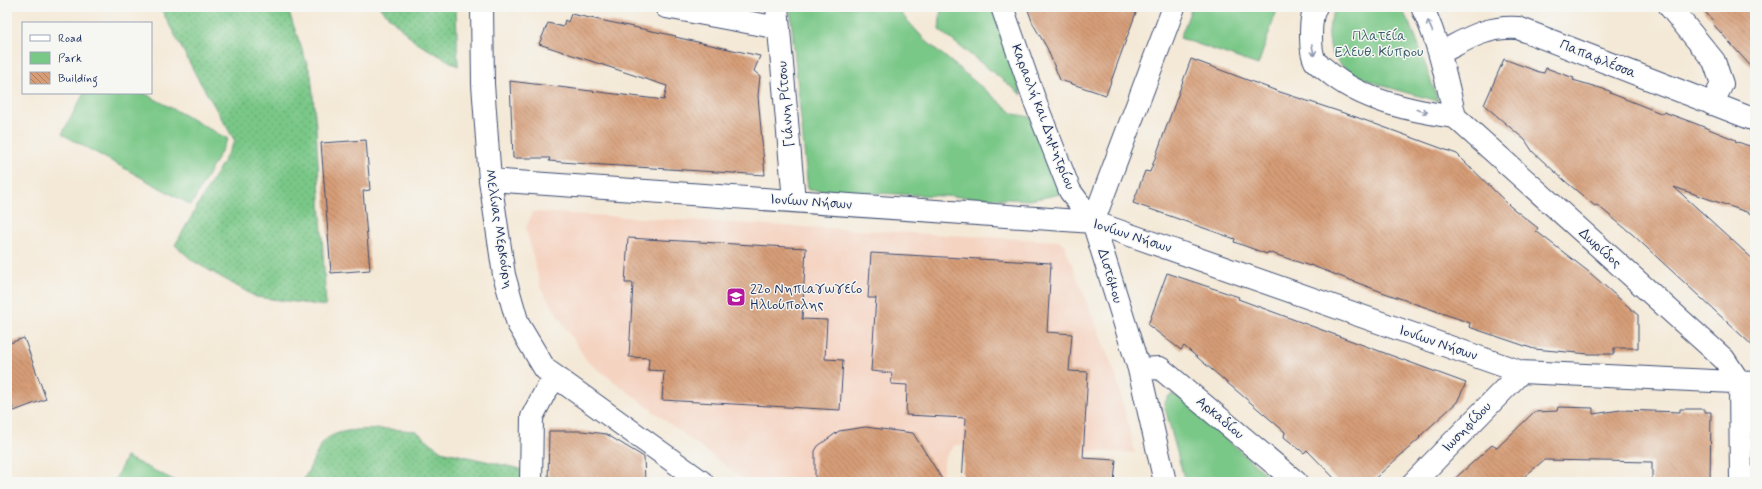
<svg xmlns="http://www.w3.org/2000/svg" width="1762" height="489" font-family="Mynerve,sans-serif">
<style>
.built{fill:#f5d3c1}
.grass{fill:url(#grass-dots);stroke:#4a7c73}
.park{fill:#7ac888;stroke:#4a7c73}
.building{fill:url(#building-back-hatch)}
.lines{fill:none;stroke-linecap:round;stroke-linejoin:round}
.minor-casing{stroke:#3c4b70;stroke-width:24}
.minor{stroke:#fff;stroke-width:22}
.oneway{stroke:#8d97ae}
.labels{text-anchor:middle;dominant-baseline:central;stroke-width:3;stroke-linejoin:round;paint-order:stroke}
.park-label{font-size:14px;fill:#385d6b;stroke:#f6f6f2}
.street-label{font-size:14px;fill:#1b2f5e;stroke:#f6f6f2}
.poi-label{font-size:14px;fill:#1b2f5e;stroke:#f6f6f2;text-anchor:start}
</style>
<defs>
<pattern id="grass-dots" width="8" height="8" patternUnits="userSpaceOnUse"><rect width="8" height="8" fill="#7ac888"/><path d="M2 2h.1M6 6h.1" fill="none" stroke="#63a372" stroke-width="1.8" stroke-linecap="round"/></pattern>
<pattern id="building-back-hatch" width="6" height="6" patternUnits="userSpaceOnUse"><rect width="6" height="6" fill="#d69d77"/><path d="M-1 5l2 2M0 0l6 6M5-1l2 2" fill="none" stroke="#ad8065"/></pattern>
</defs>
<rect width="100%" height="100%" fill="#f6f6f2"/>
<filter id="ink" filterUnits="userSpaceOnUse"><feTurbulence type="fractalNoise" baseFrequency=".025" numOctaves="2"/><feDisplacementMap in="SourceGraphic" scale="8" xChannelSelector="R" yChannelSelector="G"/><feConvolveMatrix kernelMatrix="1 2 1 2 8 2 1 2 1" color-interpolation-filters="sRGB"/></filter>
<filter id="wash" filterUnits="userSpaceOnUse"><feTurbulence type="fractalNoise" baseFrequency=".012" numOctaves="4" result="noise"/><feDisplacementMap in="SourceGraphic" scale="16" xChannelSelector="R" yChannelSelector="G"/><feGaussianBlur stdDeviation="0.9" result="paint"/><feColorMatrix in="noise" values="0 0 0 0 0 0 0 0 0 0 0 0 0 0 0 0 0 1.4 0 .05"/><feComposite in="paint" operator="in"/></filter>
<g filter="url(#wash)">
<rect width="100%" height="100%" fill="#f4e9d7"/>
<path class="built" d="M 533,212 L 1058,241 L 1064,244 L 1116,376 L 1135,453 L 955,445 L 945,457 L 941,482 L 747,482 L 587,361 L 541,289 L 526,228 Z"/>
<path class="grass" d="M 160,7 L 287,7 L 311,75 L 316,127 L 326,306 L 256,297 L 193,261 L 175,245 L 235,141 L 197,77 Z
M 379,7 L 456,7 L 458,66 L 415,42 Z
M 386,429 L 416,431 L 441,451 L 521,469 L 521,482 L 302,482 C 310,470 314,456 322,444 C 333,427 368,430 386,429 Z"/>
<path class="park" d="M 790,7 L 894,7 L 897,9 L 925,40 L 1014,114 L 1030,117 L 1061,194 L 1030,200 L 808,190 Z
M 941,7 L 993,7 L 1022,95 L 939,30 Z
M 1192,7 L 1278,7 L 1258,65 L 1180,38 Z
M 1338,7 L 1401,7 L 1415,35 L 1438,101 C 1413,94 1341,79 1332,53 C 1330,49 1330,43 1329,38 C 1328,29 1331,14 1338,7 Z
M 84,93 L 144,93 L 228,139 L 191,205 L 62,134 Z
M 1172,394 L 1183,399 L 1274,482 L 1185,482 L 1164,404 L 1168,397 Z
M 126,457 L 178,482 L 114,482 Z"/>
<g id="blocks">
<path class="building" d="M 1027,7 L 1138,7 L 1106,95 L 1060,80 L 1047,48 L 1033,24 Z
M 1701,7 L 1755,7 L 1755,71 L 1713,24 L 1714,22 Z
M 571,14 L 676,36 L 675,37 L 760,56 L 754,71 L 760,76 L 758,96 L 765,175 L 588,164 L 549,161 L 550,158 L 513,158 L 510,81 L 664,100 L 667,86 L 539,44 L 548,23 L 563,27 L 565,20 L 568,22 Z
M 1191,59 L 1277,91 L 1356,117 L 1457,154 L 1511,207 L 1538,228 L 1536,231 L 1589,272 L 1638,315 L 1638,348 L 1614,348 L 1614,354 L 1589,354 L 1534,349 L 1469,327 L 1470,323 L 1382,292 L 1310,265 L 1310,266 L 1268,252 L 1267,254 L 1234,242 L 1235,239 L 1133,203 L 1145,171 L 1150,172 Z
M 1504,59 L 1539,72 L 1544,73 L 1546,68 L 1574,78 L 1573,80 L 1610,91 L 1610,93 L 1663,114 L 1664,112 L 1694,123 L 1736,140 L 1735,141 L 1755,148 L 1755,215 L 1674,187 L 1755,261 L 1755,348 L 1632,234 L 1597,205 L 1595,206 L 1565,181 L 1533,152 L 1525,140 L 1484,105 Z
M 366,140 L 370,190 L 363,191 L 370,270 L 331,273 L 321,143 Z
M 628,238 L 806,248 L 802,319 L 827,320 L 825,359 L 843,360 L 840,410 L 662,400 L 664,371 L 648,370 L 649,358 L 629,357 L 633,283 L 625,283 Z
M 871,253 L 1051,263 L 1047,332 L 1072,334 L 1069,371 L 1088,372 L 1083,458 L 1116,460 L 1114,482 L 962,482 L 966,418 L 906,415 L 907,385 L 891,384 L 892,373 L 871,371 L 876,298 L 868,298 Z
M 1167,273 L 1239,297 L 1238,299 L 1466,383 L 1457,402 L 1419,437 L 1420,438 L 1371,482 L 1342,482 L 1336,480 L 1307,450 L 1304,453 L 1284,437 L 1285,432 L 1184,346 L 1181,350 L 1148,325 Z
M 24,338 L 46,399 L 14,411 L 7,392 L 7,344 Z
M 1558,407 L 1593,408 L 1593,414 L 1621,410 L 1680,412 L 1680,409 L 1705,409 L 1705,412 L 1711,412 L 1710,481 L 1652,482 L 1652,462 L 1544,460 L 1518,482 L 1451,482 L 1492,445 L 1497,448 L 1534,412 L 1557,411 Z
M 865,427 L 913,433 L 944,482 L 815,482 L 815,451 L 818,446 L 839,431 Z
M 549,431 L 582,431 L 606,434 L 644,457 L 645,482 L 548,482 Z"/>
</g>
</g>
<g filter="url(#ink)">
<use href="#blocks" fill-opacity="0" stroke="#3c4b70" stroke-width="1"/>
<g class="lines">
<g class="minor-casing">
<path id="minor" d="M 482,7 L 483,84 L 490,180 L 504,275 L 518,324 L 545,369 L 702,482
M 666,7 L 779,28
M 777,7 L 794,201
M 1002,7 L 1036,104 L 1070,191 L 1093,222
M 1316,7 C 1311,15 1311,27 1311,37 C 1311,43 1312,55 1315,61 C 1318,65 1324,68 1327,71 C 1362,101 1412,111 1455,117 L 1724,359 L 1740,383 L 1741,482
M 1422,7 C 1439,42 1446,79 1455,117
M 1670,7 L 1714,61 L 1722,84 L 1712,104
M 1440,53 C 1467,39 1486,26 1518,28 L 1755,120
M 490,180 L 1093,222 L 1521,372 L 1755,383
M 1139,369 L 1160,368 L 1296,482
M 531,482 L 532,417 L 545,392 L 556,377
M 1165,482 L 1139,369 L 1093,222 L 1174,7
M 1414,482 L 1521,372"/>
</g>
<use href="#minor" class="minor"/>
</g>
<defs><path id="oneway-shaft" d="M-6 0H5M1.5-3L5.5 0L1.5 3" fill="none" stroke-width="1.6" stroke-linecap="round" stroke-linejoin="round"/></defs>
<g class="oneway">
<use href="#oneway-shaft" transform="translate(1430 26) rotate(-114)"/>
<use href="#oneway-shaft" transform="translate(1313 50) rotate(78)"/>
<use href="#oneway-shaft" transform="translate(1422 111) rotate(14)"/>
</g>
</g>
<defs>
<g id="school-square" transform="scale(1)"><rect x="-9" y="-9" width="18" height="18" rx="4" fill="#b5179e" stroke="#f6f6f2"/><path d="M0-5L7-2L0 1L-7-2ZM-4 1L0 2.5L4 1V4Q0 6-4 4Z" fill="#fff"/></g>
</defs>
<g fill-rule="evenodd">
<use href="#school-square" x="736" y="297"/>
</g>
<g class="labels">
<g class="park-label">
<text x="1379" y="36">Πλατεία<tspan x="1379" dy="16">Ελευθ. Κύπρου</tspan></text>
</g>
<g class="street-label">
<text transform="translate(1598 59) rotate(22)">Παπαφλέσσα</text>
<text transform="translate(786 104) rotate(-95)">Γιάννη Ρίτσου</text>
<text transform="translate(1043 117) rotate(69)">Καραολή και Δημητρίου</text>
<text transform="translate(811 202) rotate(4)">Ιονίων Νήσων</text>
<text transform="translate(499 229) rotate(81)">Μελίνας Μερκούρη</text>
<text transform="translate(1132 236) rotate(18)">Ιονίων Νήσων</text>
<text transform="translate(1600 248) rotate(42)">Δωρίδος</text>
<text transform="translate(1110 276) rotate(73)">Διστόμου</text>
<text transform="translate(1438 343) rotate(19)">Ιονίων Νήσων</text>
<text transform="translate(1220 418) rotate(40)">Αρκαδίου</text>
<text transform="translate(1467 427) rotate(-46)">Ιωσηφίδου</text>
</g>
<g class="poi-label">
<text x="750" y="289">22ο Νηπιαγωγείο<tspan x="750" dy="16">Ηλιούπολης</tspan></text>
</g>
</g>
<rect width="1762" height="489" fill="none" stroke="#f6f6f2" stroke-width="24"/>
<rect x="22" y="22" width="130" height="72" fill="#f6f6f2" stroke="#9ea6b7"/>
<rect x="30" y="35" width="20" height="6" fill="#ffffff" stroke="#9ea6b7"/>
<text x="58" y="42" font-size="12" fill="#1b2f5e">Road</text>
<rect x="30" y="52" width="20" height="12" fill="#7ac888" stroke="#9ea6b7"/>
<text x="58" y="62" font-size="12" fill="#1b2f5e">Park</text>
<rect x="30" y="72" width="20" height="12" fill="url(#building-back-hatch)" stroke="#9ea6b7"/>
<text x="58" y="82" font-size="12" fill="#1b2f5e">Building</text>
</svg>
